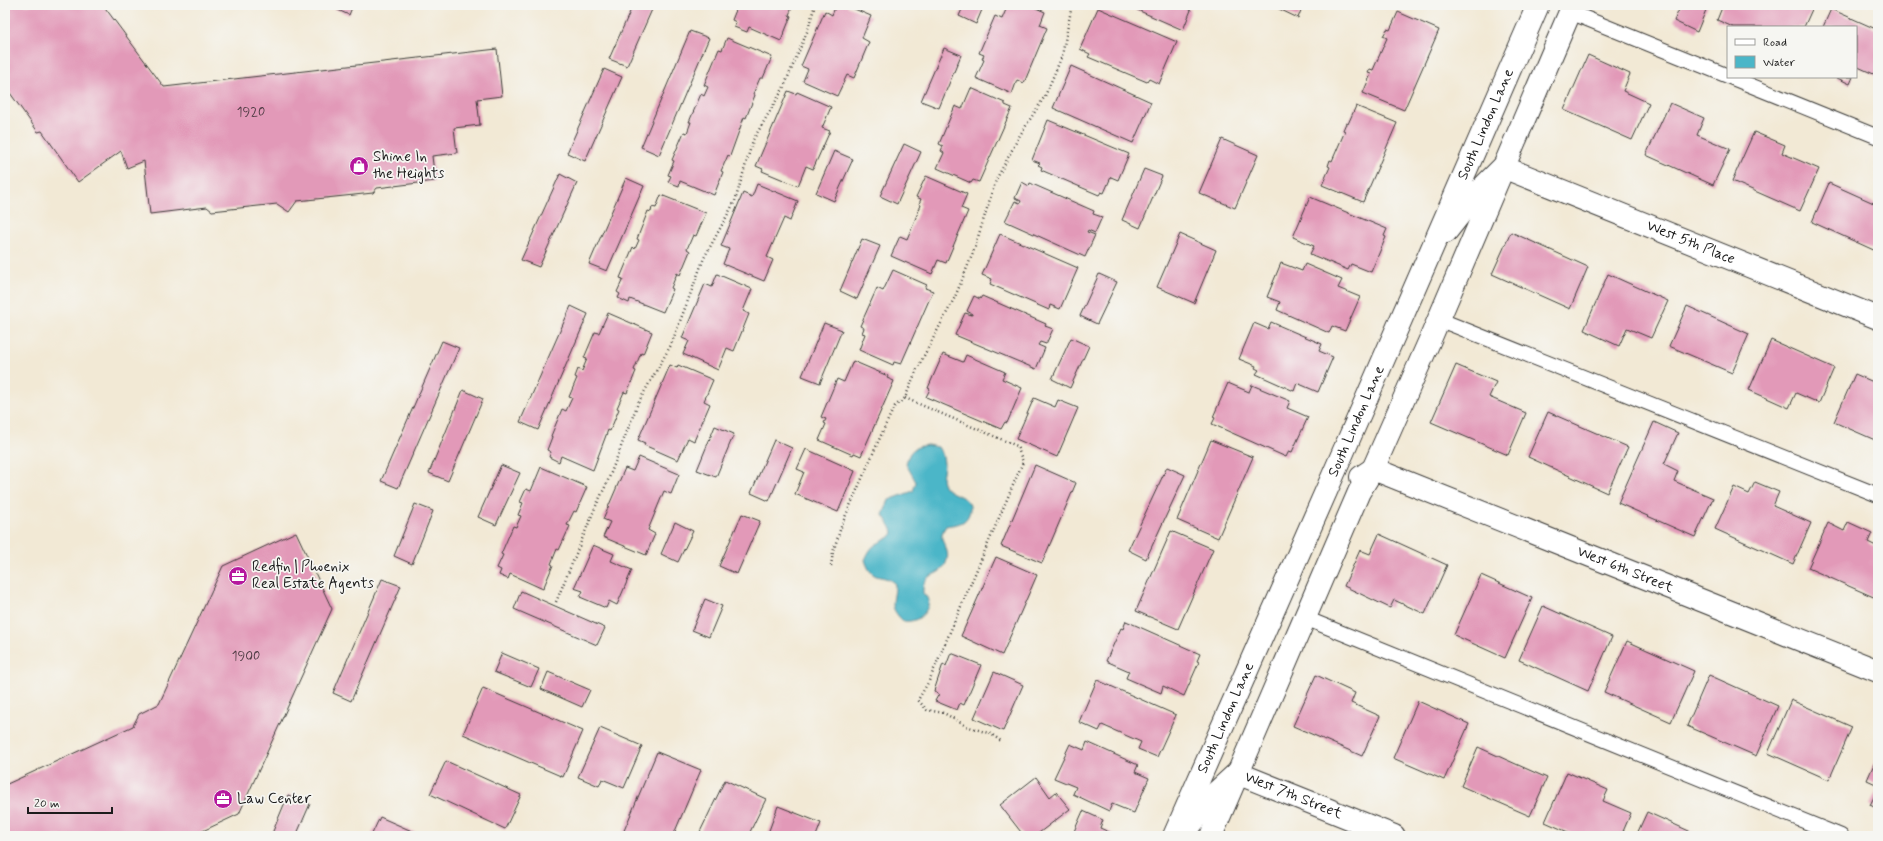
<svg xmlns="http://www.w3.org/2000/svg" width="1883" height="841" font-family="Mynerve,sans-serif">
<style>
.water{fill:#4bb6c8;stroke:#346972}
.building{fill:#e299b8}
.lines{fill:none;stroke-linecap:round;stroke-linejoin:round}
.lane-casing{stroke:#3c3b38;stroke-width:16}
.street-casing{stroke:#3c3b38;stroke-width:24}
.path{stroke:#3c3b38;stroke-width:2.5;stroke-dasharray:1 3;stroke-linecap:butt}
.lane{stroke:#fff;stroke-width:14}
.street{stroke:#fff;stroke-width:22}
.labels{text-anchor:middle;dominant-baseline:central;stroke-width:3.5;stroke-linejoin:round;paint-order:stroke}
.number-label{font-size:13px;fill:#4e3b43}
.street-label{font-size:15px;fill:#1c1c1c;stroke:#f6f6f2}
.poi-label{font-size:15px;fill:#1c1c1c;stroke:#f6f6f2;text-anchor:start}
</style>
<rect width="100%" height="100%" fill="#f6f6f2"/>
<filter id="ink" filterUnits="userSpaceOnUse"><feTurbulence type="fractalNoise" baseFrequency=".025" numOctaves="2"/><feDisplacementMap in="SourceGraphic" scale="8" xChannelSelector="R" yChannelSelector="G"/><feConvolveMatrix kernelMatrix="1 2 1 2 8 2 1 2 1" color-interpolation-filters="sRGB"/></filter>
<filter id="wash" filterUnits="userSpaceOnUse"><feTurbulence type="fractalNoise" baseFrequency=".012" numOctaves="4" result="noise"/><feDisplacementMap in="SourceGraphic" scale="16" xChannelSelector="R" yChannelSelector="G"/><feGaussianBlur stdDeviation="0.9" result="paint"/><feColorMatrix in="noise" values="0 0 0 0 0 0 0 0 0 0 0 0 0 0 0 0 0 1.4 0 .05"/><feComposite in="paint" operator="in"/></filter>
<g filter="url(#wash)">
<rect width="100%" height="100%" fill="#f2e9d5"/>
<path class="water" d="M 927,445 L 938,447 C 941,452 944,457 944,464 C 944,472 940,478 944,485 C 950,497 976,495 969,514 C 965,525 955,524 946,526 C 934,543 953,546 946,563 C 940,579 922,570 923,593 L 929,600 C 928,614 917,623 903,621 C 887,605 895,603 895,584 C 882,571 873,585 865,560 C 872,543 876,545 890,537 L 893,533 C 892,526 886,521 883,515 L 889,500 L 913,491 L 916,482 L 906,464 C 909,451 913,447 927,445 Z"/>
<g id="blocks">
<path class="building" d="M 5,5 L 103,5 L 164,87 L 497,49 L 502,96 L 477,99 L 480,125 L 454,128 L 457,153 L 432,156 L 435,181 L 377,188 L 373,193 L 297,201 L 289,212 L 277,204 L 212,211 L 207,207 L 150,214 L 144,161 L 127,168 L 121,151 L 78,182 L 42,131 L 38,132 L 5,86 Z
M 330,5 L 353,5 L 349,15 L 329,6 Z
M 633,5 L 654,5 L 627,66 L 609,59 Z
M 738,5 L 793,5 L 789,15 L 791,16 L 781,41 L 749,27 L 747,32 L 734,27 L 736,22 L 732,20 Z
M 836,5 L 845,5 L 871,16 L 862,38 L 869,42 L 854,78 L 847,75 L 837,96 L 803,81 L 808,69 L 801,66 L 825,11 L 832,15 Z
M 964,5 L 984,5 L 976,24 L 959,16 Z
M 1008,5 L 1029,5 L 1045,12 L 1040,25 L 1047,28 L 1024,83 L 1017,80 L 1012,94 L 976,78 L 984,60 L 982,59 L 984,55 L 979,53 L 995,16 L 1002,19 Z
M 1126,5 L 1185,5 L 1184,7 L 1191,10 L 1183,30 Z
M 1279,5 L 1303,5 L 1298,18 L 1277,8 Z
M 1681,5 L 1708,5 L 1697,32 L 1674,21 Z
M 1723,5 L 1814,5 L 1804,27 L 1733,27 L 1717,20 Z
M 1098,8 L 1177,42 L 1159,84 L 1149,79 L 1147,82 L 1088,57 L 1090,54 L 1080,49 Z
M 1831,9 L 1878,30 L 1878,76 L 1858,67 L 1856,71 L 1856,27 L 1823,27 Z
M 1398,12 L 1439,30 L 1404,110 L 1363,93 L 1371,74 L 1368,73 L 1370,69 L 1373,70 L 1387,38 L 1383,36 L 1387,29 L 1390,30 Z
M 690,31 L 709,38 L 659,155 L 641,147 Z
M 727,38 L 772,57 L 763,78 L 760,78 L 753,94 L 755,95 L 746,118 L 744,117 L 730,156 L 728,155 L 721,171 L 723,172 L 714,195 L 680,181 L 679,186 L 668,182 L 671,176 L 668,175 L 674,161 L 672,160 L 684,132 L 687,133 L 691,122 L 689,122 L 701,94 L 704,96 L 708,87 L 704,85 L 719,49 L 722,50 Z
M 944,48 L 961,55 L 939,108 L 921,101 Z
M 1588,55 L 1630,74 L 1623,91 L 1649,103 L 1632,140 L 1564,110 Z
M 1071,66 L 1151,102 L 1133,143 L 1053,108 Z
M 604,69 L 622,77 L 585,161 L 567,153 Z
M 1835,77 L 1853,77 L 1850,84 Z
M 971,88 L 1005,103 L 1005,105 L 1012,108 L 979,182 L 973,180 L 971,183 L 937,168 L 944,153 L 941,151 L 943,146 L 939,144 L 955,106 L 962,109 Z
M 788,91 L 796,94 L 797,92 L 831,107 L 822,128 L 830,131 L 813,169 L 806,166 L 798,186 L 762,171 L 763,169 L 756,166 Z
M 1670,103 L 1704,118 L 1697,135 L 1730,149 L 1713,185 L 1646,155 Z
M 1356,106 L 1397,123 L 1363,202 L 1322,185 L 1330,167 L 1328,166 L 1330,160 L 1332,161 L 1345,131 L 1343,130 L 1346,123 L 1348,124 Z
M 1048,120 L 1129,154 L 1118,180 L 1111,177 L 1104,193 L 1101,192 L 1099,195 L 1041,170 L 1042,167 L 1038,165 L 1040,163 L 1032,160 Z
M 1754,132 L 1785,145 L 1782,153 L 1819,169 L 1800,211 L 1732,181 Z
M 1222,139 L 1258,155 L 1235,208 L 1199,193 Z
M 904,144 L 921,152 L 897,204 L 880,196 Z
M 834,151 L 853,159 L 834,201 L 816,193 Z
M 1144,169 L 1162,176 L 1140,228 L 1122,220 Z
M 560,174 L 577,183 L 539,267 L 521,260 Z
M 926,176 L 967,194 L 961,208 L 968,211 L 946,263 L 938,260 L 932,274 L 891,256 L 900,236 L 907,239 L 921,205 L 919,204 L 921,199 L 916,197 Z
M 626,178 L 644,186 L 607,271 L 589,264 Z
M 1022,182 L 1029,186 L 1030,183 L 1094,211 L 1093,214 L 1102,217 L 1095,233 L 1088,230 L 1087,232 L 1095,235 L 1085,257 L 1005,221 L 1015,201 L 1020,203 L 1021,201 L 1015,198 Z
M 1829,183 L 1878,205 L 1878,252 L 1812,222 Z
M 757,184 L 798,201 L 790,221 L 784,218 L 767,257 L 773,260 L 764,281 L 723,264 L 729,249 L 721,246 L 743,193 L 752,197 Z
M 661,195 L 706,213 L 696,236 L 693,235 L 687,249 L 690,251 L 680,275 L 677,273 L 671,288 L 673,289 L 663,312 L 630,299 L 629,303 L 618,298 L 620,294 L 617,292 L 623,279 L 620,278 L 633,247 L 635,249 L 639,240 L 637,239 L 648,211 L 651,212 L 652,207 L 656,208 Z
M 1310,197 L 1387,229 L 1384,236 L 1386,237 L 1371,272 L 1351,264 L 1348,270 L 1310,254 L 1314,246 L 1293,237 Z
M 1511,232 L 1588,267 L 1570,309 L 1492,274 Z
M 1000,234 L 1078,268 L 1060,309 L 1050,305 L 1049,310 L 990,284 L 992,279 L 982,275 Z
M 1180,234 L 1216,250 L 1194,303 L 1157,287 Z
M 862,239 L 880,246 L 857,299 L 840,291 Z
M 1281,263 L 1302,271 L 1305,264 L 1342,280 L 1338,288 L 1360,297 L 1345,331 L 1332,326 L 1329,333 L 1277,310 L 1280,302 L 1267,297 Z
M 893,270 L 927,285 L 925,288 L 933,291 L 901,364 L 894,362 L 893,365 L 859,350 L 865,334 L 862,333 L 864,328 L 860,326 L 877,288 L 883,291 Z
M 717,274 L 752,289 L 743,311 L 749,314 L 734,351 L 727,348 L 718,370 L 683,354 L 689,341 L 682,338 L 705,284 L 712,287 Z
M 1099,274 L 1117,282 L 1097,324 L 1080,316 Z
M 1608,274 L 1668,301 L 1651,338 L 1627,328 L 1619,346 L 1584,330 Z
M 974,296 L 980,299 L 982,296 L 1046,324 L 1045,326 L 1053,329 L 1046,344 L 1040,342 L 1038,345 L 1045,348 L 1036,369 L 955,335 L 965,313 L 972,315 L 972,314 L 967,311 Z
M 571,306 L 588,314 L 538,430 L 520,422 Z
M 1687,306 L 1749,334 L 1732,373 L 1669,346 Z
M 608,313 L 652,332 L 643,354 L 641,353 L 634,370 L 636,371 L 627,393 L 624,392 L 617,408 L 619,409 L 610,431 L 608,430 L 593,470 L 561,456 L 559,462 L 549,457 L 551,452 L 547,450 L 552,437 L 551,436 L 562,409 L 566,411 L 572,398 L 569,397 L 577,378 L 575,377 L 578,369 L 582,371 L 587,359 L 584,358 L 595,332 L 599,333 Z
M 1271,322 L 1322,344 L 1319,351 L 1333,357 L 1318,392 L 1297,383 L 1294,391 L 1256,374 L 1259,370 L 1255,368 L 1256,366 L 1239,359 L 1254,323 L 1268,329 Z
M 824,323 L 842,330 L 820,383 L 802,376 Z
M 1071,338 L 1089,346 L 1070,388 L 1052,379 Z
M 1771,340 L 1834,368 L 1819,403 L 1796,393 L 1789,408 L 1749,390 Z
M 442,341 L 459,348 L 398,488 L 381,481 Z
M 943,354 L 963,362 L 966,355 L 1005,372 L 1002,379 L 1022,388 L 1007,423 L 1005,422 L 1001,429 L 926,397 L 930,389 L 928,388 Z
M 853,361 L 888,376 L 887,378 L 894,381 L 861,456 L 854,453 L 853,455 L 819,440 L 826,424 L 824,423 L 826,419 L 821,417 L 837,379 L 844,382 Z
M 670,365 L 677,368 L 678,365 L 713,380 L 704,401 L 710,404 L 694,441 L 688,438 L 678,460 L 644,445 L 645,443 L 638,440 Z
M 1456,365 L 1496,382 L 1489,397 L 1526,413 L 1508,455 L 1431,422 Z
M 1855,374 L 1878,384 L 1878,434 L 1875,440 L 1834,422 Z
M 1228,383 L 1249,392 L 1252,385 L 1290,401 L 1287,408 L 1308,417 L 1292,452 L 1289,451 L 1286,457 L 1212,424 L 1215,418 L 1213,417 Z
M 463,390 L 483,399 L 448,481 L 429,473 Z
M 1034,398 L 1055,407 L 1058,400 L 1078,408 L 1057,457 L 1016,439 Z
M 1548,412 L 1628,447 L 1607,493 L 1528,457 Z
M 1654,422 L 1678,433 L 1664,464 L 1678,471 L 1674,481 L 1713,498 L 1695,537 L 1618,503 Z
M 715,426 L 734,434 L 716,477 L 697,470 Z
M 774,440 L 792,448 L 769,501 L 751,493 Z
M 1211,440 L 1253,457 L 1218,538 L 1177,520 Z
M 806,449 L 855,471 L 838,512 L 795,494 L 804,472 L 797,469 Z
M 639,457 L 679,474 L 671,494 L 664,491 L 648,530 L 655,534 L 646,555 L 603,537 L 610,522 L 603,519 L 625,468 L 633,471 Z
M 501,465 L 520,473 L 496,525 L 478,517 Z
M 1035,465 L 1076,483 L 1042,563 L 1001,546 Z
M 541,467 L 587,487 L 576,512 L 574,511 L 567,525 L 570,526 L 559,550 L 557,549 L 551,564 L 553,565 L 543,589 L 510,574 L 508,579 L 499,575 L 501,570 L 497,568 L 503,555 L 501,554 L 513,526 L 516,527 L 521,516 L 518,515 L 523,503 L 520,502 L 526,489 L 531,491 Z
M 1167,467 L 1185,475 L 1146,559 L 1128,550 Z
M 1755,482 L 1779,492 L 1773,506 L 1811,523 L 1793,564 L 1715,529 L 1734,487 L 1749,494 Z
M 415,504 L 433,511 L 412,564 L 394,556 Z
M 742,514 L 760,521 L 737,574 L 719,566 Z
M 675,522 L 693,531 L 678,562 L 661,554 Z
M 1848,522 L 1872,533 L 1868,542 L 1878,547 L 1878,599 L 1808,568 L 1828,523 L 1844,531 Z
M 1171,531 L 1213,549 L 1178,629 L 1136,611 Z
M 296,532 L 332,609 L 239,814 L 192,836 L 5,836 L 5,785 L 133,726 L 139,714 L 159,704 L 223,566 Z
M 1379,534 L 1447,565 L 1425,614 L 1394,600 L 1390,608 L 1344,586 L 1360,550 L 1370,554 Z
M 593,545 L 614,554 L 611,561 L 632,570 L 617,605 L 609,601 L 606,608 L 580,597 L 583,591 L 574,588 Z
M 996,557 L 1037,575 L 1002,655 L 961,636 Z
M 1481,575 L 1532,598 L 1505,658 L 1454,635 Z
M 382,579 L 401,586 L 351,701 L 333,693 Z
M 521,591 L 605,628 L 597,645 L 514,609 Z
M 705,599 L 722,606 L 709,637 L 692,630 Z
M 1543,606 L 1612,637 L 1588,691 L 1519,660 Z
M 1126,621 L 1200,654 L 1197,661 L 1199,662 L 1184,696 L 1163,686 L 1161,693 L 1126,678 L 1129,671 L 1106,661 L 1121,628 L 1123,629 Z
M 1627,641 L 1694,671 L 1671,722 L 1604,692 Z
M 502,653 L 539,669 L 531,687 L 494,672 Z
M 951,653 L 981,665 L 964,705 L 960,703 L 957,710 L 935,701 L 939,694 L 934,691 L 943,664 L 946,666 Z
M 548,672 L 590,690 L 582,707 L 541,689 Z
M 994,672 L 1023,685 L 1003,731 L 974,718 Z
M 1316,675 L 1355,693 L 1351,703 L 1380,716 L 1362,756 L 1293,726 Z
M 1709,675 L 1778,706 L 1756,756 L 1687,726 Z
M 1097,680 L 1176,715 L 1157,757 L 1138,749 L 1141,742 L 1102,725 L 1099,731 L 1079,722 Z
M 483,688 L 583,731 L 563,777 L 463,734 Z
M 1791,700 L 1852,727 L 1829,780 L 1768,753 Z
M 1418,701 L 1469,724 L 1444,780 L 1393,758 Z
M 600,728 L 642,746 L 624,788 L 602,779 L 599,786 L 578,777 Z
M 1087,742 L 1138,765 L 1135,772 L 1149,778 L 1134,813 L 1112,804 L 1109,811 L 1073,794 L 1076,787 L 1054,778 L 1070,744 L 1084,750 Z
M 1478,747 L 1547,778 L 1530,816 L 1461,786 Z
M 657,752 L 701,770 L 673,836 L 630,836 L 623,833 Z
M 1878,755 L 1878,785 L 1867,780 Z
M 446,761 L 521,795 L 505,829 L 430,794 Z
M 1567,772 L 1608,790 L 1603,801 L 1631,813 L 1621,836 L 1577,836 L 1545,822 Z
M 1036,777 L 1050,797 L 1056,792 L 1070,809 L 1035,836 L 1024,836 L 1000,805 Z
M 725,780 L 766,799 L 748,836 L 698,836 Z
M 1878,789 L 1878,809 L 1870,805 Z
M 288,795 L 310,804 L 296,836 L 271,836 Z
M 778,806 L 821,823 L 816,836 L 767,836 Z
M 1083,811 L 1103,820 L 1100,828 L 1118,836 L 1072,836 Z
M 1647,812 L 1700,836 L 1636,836 Z
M 380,817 L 423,836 L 371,836 Z"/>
</g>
</g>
<g filter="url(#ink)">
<use href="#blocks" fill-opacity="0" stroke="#3c3b38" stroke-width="1"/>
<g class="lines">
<g class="lane-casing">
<path id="lane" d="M 1570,12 L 1728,76
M 1730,77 L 1878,137
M 1438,319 L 1878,495
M 1305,618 L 1841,836"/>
</g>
<g class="street-casing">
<g id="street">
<path id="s1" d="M 1446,232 L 1476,194 L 1503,167 L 1878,318"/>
<path id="s2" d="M 1361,477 L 1373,469 L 1386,474 L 1878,671"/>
<path id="s3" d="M 1183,832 L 1190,826 L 1212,796 L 1237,773 L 1394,836"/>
<path id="s4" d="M 1174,836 L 1335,471 L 1538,5"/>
<path d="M 1211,836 L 1359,492 L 1373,469 L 1429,342 L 1573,5"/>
</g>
</g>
<path class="path" d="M 905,398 L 1017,446 L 1023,462 L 929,681 L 918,700 L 927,710 L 944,713 L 966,726 L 991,734 L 1001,741
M 831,566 L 833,552 L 842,524 L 886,424 L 895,406 L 905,398 L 917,369 L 955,297 L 973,253 L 996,180 L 1020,135 L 1045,96 L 1062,56 L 1072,5
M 556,602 L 595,508 L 607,483 L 638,403 L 671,345 L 704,258 L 735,201 L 753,140 L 783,89 L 807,32 L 815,5"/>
<use href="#lane" class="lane"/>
<use href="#street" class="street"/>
</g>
</g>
<defs>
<g id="shop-disc" transform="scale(1)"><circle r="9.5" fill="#b5179e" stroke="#f6f6f2"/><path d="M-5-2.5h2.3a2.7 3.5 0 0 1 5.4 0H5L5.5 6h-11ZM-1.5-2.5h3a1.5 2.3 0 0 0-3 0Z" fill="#fff"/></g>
<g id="office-disc" transform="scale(1)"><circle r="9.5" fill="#b5179e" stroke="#f6f6f2"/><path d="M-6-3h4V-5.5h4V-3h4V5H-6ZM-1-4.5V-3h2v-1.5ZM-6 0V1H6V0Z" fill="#fff"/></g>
</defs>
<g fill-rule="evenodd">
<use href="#shop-disc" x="359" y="166"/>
<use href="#office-disc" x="238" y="576"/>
<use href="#office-disc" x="223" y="799"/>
</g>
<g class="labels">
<g class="number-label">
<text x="251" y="112">1920</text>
<text x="246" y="656">1900</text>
</g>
<g class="street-label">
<text stroke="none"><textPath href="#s4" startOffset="777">South Lindon Lane</textPath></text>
<text stroke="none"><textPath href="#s1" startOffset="289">West 5th Place</textPath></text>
<text stroke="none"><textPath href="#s4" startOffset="453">South Lindon Lane</textPath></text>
<text stroke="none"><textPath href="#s2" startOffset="286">West 6th Street</textPath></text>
<text stroke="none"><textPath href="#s4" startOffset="129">South Lindon Lane</textPath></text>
<text stroke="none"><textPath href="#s3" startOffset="141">West 7th Street</textPath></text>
</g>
<g class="poi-label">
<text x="373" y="157">Shine In<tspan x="373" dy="17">the Heights</tspan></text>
<text x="252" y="567">Redfin | Phoenix<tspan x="252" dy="17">Real Estate Agents</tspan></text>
<text x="237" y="799">Law Center</text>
</g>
</g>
<rect width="1883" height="841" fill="none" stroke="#f6f6f2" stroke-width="20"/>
<rect x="1727" y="26" width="130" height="52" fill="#f6f6f2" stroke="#9f9f9c"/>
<rect x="1735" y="39" width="20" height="6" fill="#ffffff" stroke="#9f9f9c"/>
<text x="1763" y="46" font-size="12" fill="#1c1c1c">Road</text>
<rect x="1735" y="56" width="20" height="12" fill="#4bb6c8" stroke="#9f9f9c"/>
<text x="1763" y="66" font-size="12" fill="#1c1c1c">Water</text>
<path d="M28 807v6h84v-6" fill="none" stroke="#1c1c1c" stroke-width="2"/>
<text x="34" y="807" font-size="12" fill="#1c1c1c" stroke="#f6f6f2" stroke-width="3" paint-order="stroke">20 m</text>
</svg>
